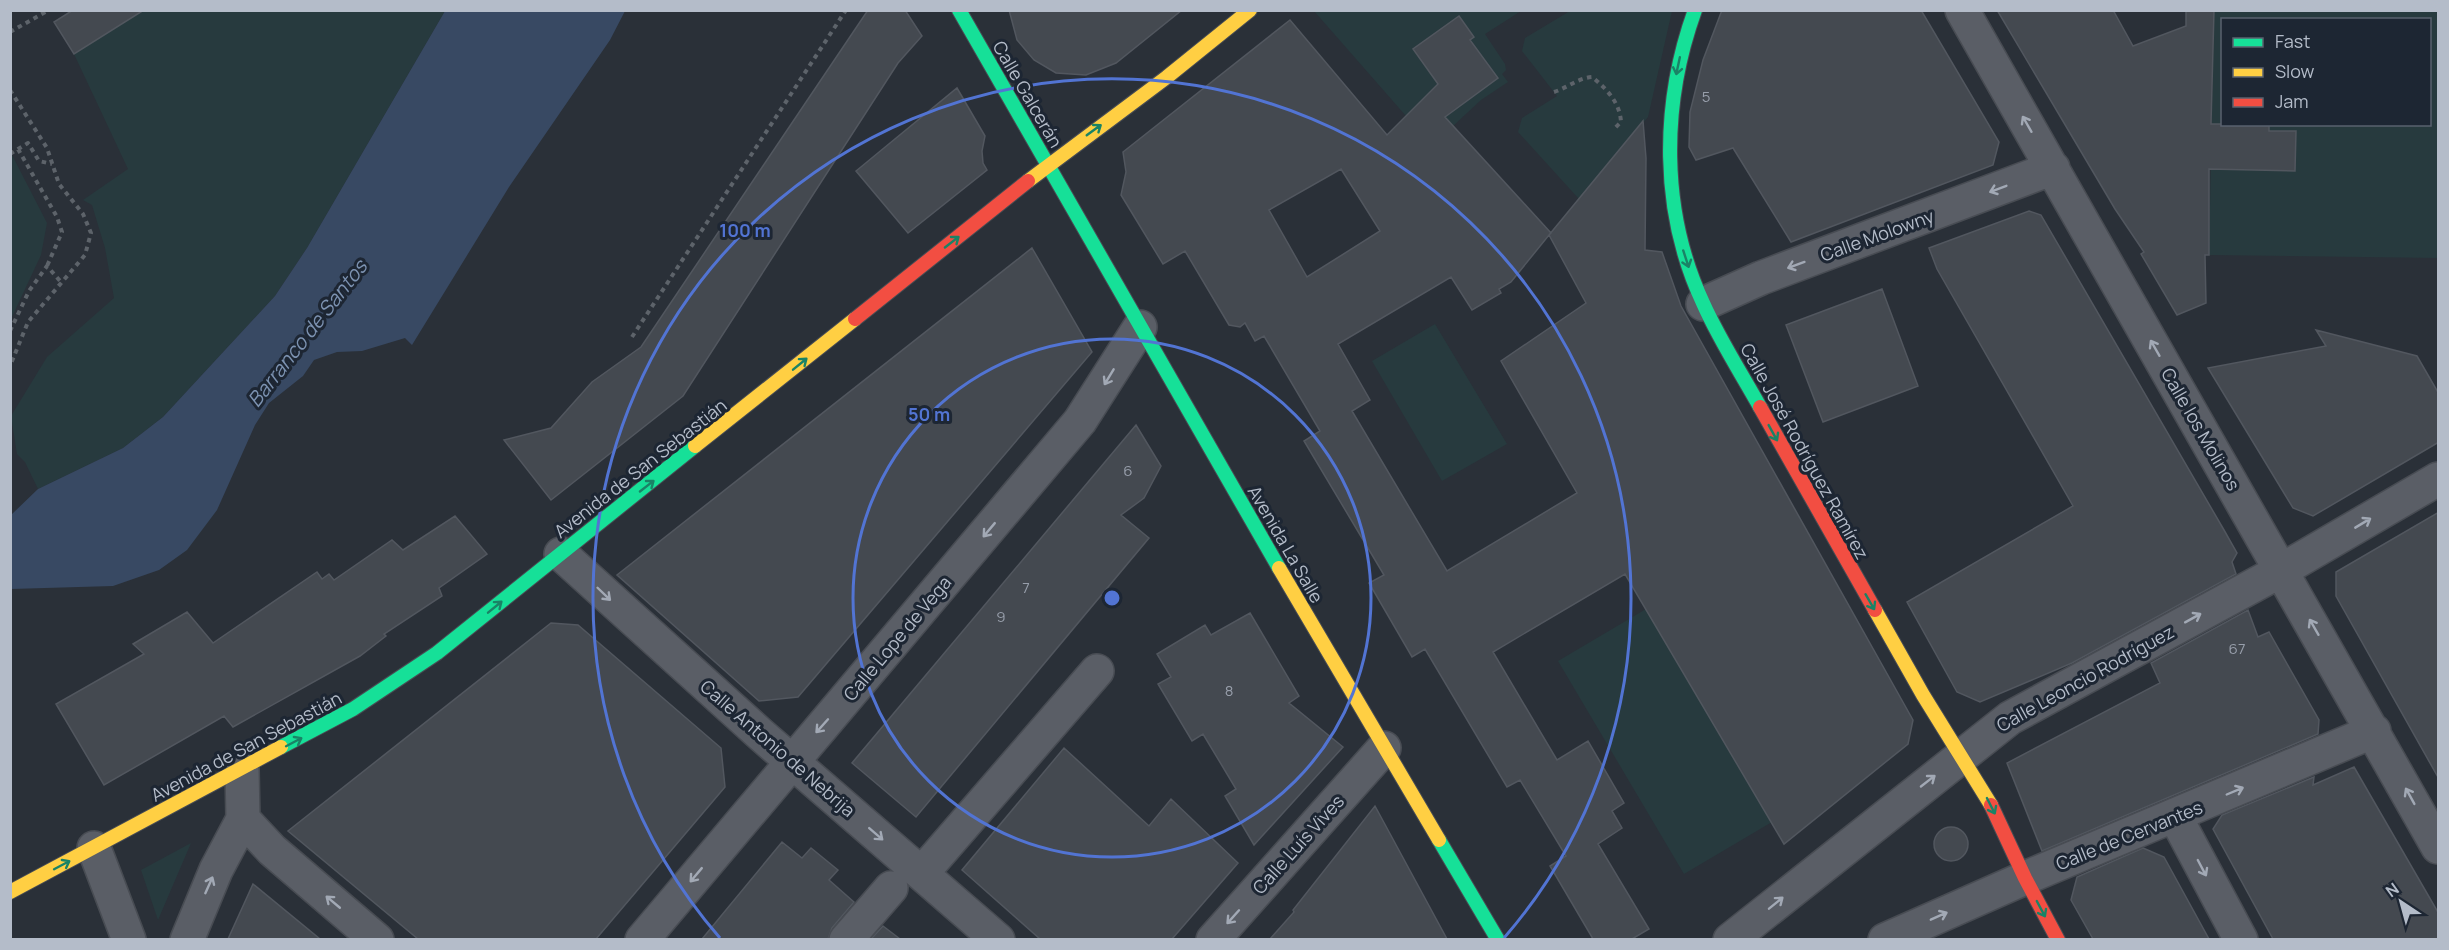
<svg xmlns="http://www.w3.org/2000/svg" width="2449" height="950" font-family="Manrope,sans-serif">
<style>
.green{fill:#273a3e;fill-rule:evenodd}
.water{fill:#384963}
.building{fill:#444950;stroke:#52575f;stroke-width:1.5;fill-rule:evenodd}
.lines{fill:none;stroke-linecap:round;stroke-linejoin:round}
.street-casing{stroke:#484c53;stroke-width:36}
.fast-casing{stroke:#484c53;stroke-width:16}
.slow-casing{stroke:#484c53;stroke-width:16}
.jam-casing{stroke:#484c53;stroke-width:16}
.path{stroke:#5d636a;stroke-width:4;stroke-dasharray:4.5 4.5;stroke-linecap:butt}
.street{stroke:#5a5e66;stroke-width:33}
.fast{stroke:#16e098;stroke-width:14}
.slow{stroke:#ffcf43;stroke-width:14}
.jam{stroke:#f24e42;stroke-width:14}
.oneway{stroke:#1a8366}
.oneway2{stroke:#a2a9b5}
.ring{fill:none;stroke:#5274d3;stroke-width:3}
.labels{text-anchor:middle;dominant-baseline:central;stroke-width:6;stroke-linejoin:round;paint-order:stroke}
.number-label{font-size:15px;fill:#989fab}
.street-label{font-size:18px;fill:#b4bcc9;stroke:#1d2633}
.water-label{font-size:20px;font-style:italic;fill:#7c92b1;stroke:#1d2633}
.centre{fill:#5274d3;stroke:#1d2633;stroke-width:3}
.ring-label{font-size:18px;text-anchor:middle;font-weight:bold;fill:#5274d3;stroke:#1d2633;stroke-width:6;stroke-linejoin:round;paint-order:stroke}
</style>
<rect width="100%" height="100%" fill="#2a3038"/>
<path class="green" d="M 73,10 L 445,11 L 307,248 L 275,296 L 163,417 L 123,448 L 38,489 L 25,462 L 17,454 L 11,416 L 47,357 L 114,298 L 105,248 L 92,205 L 83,200 L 128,169 L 74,54 L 54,22 Z
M 1314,11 L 1521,11 L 1485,34 L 1505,64 L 1506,70 L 1502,74 L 1508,82 L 1481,100 L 1453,126 L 1406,116 Z
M 1570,11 L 1672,11 L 1648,117 L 1579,199 L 1518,132 L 1522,118 L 1557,96 L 1522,51 L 1525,38 Z
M 2214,11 L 2438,11 L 2438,258 L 2209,255 ZM 2222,20 L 2430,20 L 2430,124 L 2222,124 Z
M 11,153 L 47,223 L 41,255 L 11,319 Z
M 1435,324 L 1507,444 L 1442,481 L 1372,361 Z
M 1646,609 L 1772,822 L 1684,874 L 1558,661 Z
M 191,843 L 158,920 L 141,870 Z"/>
<path class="water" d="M 445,11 L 625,11 L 610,40 L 509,187 L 412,345 L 405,338 L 362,351 L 337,352 L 314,360 L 303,376 L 269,403 L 255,425 L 217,510 L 187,550 L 159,570 L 113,586 L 11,589 L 11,515 L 38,489 L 123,448 L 163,417 L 275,296 L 307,248 Z"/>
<path class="building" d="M 73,10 L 144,10 L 74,54 L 54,22 Z
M 868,10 L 905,10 L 922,36 L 898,63 L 683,396 L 551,500 L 504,440 L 551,428 L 592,382 L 641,347 Z
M 1009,10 L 1182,10 L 1116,63 L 1086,75 L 1056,73 L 1034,60 L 1017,40 Z
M 1722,10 L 1921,10 L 1999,142 L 1993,165 L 1791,242 L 1733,148 L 1696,160 L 1689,147 L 1690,112 L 1703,60 Z
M 1997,10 L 2113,10 L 2133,46 L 2186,26 L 2186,10 L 2214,10 L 2211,124 L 2269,124 L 2269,131 L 2296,131 L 2295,171 L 2209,169 L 2209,255 L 2205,255 L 2206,303 L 2177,315 L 2141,254 L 2144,252 L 2115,209 Z
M 1459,16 L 1474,37 L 1470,40 L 1498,78 L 1445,117 L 1551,233 L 1549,235 L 1643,121 L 1646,158 L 1645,250 L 1662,252 L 1681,306 L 1913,720 L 1908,744 L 1784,844 L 1625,574 L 1493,652 L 1557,760 L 1588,741 L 1624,803 L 1612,811 L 1622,828 L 1598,844 L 1649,929 L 1632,939 L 1593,939 L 1550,866 L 1566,856 L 1520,780 L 1507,787 L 1425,649 L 1412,657 L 1369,583 L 1384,575 L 1304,441 L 1320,431 L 1264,336 L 1255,341 L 1245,323 L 1240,327 L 1229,325 L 1185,251 L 1163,264 L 1121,195 L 1126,172 L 1123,152 L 1290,20 L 1387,135 L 1438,84 L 1413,49 ZM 1341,169 L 1380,231 L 1307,277 L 1269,210 ZM 1549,235 L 1586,303 L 1501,361 L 1577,493 L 1447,571 L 1352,411 L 1370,400 L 1338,344 L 1451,277 L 1472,310 L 1501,293 L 1499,289 L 1511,282 Z
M 957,88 L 985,136 L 982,151 L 983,163 L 987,170 L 908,233 L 856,171 Z
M 2029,211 L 2041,215 L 2224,530 L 2237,553 L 2232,562 L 2236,574 L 2072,663 L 1980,702 L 1957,692 L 1907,602 L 2073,506 L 1937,269 L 1929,248 Z
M 1032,248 L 1092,352 L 798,697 L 759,701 L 617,575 Z
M 1882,289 L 1918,386 L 1823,422 L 1786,325 Z
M 2316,330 L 2417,356 L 2439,394 L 2439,442 L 2313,516 L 2293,508 L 2208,368 L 2326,346 Z
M 1136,425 L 1161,466 L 1144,498 L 1121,515 L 1149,538 L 916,817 L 852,763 Z
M 2439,512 L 2439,779 L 2336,596 L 2336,572 Z
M 455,516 L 487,554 L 439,588 L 442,596 L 384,634 L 386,636 L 360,656 L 233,727 L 224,716 L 104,785 L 56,704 L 144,654 L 133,644 L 187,612 L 213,643 L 317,572 L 322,579 L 329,574 L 334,580 L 392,540 L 403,550 Z
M 2248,610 L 2258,637 L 2269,632 L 2319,720 L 2318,734 L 2042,851 L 2007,763 L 2160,683 L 2151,663 Z
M 1250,613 L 1299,696 L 1289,703 L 1343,747 L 1254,845 L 1225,796 L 1236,789 L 1203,734 L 1192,741 L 1158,684 L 1171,677 L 1157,654 L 1205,625 L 1211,635 Z
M 551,623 L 578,625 L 721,748 L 725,787 L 596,939 L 418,939 L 288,831 Z
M 1064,748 L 1149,826 L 1171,799 L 1238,863 L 1172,939 L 1040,939 L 962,870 Z
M 2354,767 L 2439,914 L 2439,939 L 2273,939 L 2213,829 L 2222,815 L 2314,777 L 2313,785 Z
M 1375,806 L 1447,939 L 1270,939 L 1294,912 L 1293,910 Z
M1934 844a17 17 0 1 1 34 0a17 17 0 1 1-34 0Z
M 782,842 L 802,858 L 811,848 L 838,870 L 829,880 L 854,902 L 832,928 L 828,939 L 702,939 Z
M 2143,848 L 2164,857 L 2209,939 L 2093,939 L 2071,900 L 2077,877 Z
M 253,884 L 320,939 L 228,939 Z
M 883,926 L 900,939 L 871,939 Z"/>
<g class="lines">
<g class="street-casing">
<path id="street" d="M 1962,10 L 2438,847
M 1703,304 L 1761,278 L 2053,168
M 561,554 L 759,733 L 998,940
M 242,769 L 243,819 L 272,850 L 377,940
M 2175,816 L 2241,940
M 94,848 L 129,940
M 922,873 L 1097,671
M 187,940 L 216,870 L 243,819
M 642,940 L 1080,421 L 1140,327
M 846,940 L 891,888
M 1213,940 L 1384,748
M 1730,940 L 2010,718 L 2282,570 L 2438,479
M 1885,940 L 2025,878 L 2374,731"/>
</g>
<g class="fast-casing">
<path id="fast" d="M 959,10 L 1279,568
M 1695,10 C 1661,104 1660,211 1703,303 C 1719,339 1741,373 1760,407
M 281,747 L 353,709 L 437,653 L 695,446
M 1439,840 L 1498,940"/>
</g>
<g class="slow-casing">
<path id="slow" d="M 1028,181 L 1167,77 L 1250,10
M 695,446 L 855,319
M 1279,568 L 1439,840
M 1875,610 L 1923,695 L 1991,805
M 10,892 L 281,747"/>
</g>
<g class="jam-casing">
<path id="jam" d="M 855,319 L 1028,181
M 1760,407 L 1875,610
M 1991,805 L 2025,878 L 2058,940"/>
</g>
<path class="path" d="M 10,32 L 49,10
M 10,90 L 47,148 L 59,184 L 83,214 L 91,233 L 85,255 L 28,322 L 10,366
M 1554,92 C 1567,88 1578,78 1592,77 C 1607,89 1620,103 1621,122 L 1615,128
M 18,149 L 57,217 L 62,232 L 47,266
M 10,154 L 28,143 L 39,161 L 52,164
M 10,331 L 29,291 L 47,266 L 61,282
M 632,337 L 846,10"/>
<use href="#street" class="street"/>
<use href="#fast" class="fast"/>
<use href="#slow" class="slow"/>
<use href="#jam" class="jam"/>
</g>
<defs><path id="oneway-shaft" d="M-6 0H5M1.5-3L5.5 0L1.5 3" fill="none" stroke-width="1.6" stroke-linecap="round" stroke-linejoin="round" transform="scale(1.5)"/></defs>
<g class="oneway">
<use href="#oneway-shaft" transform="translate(1678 66) rotate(102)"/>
<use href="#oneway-shaft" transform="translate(1094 130) rotate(-36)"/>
<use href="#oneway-shaft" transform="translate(952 242) rotate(-38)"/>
<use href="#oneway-shaft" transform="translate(1686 259) rotate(72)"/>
<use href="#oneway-shaft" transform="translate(800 364) rotate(-39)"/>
<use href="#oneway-shaft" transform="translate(1773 433) rotate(61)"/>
<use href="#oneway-shaft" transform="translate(647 486) rotate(-38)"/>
<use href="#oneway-shaft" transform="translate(1870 602) rotate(60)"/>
<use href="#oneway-shaft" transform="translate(495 607) rotate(-39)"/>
<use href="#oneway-shaft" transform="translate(294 742) rotate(-28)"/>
<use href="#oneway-shaft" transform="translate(1991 806) rotate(63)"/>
<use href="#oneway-shaft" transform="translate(62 865) rotate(-28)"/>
<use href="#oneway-shaft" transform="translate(2041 909) rotate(62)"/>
</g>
<g class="oneway2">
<use href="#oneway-shaft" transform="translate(2027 124) rotate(-120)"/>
<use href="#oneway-shaft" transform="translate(1998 189) rotate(159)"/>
<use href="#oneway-shaft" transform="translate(1796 265) rotate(160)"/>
<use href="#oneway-shaft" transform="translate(2155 348) rotate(-120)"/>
<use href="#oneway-shaft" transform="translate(1109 377) rotate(121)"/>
<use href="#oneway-shaft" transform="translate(2363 523) rotate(-31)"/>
<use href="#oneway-shaft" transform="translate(989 530) rotate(130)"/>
<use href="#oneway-shaft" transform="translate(604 594) rotate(44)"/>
<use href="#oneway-shaft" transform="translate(2193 618) rotate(-29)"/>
<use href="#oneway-shaft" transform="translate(2314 627) rotate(-120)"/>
<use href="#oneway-shaft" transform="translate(822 726) rotate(132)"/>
<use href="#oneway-shaft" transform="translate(1928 781) rotate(-38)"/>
<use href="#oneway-shaft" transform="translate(2235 791) rotate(-23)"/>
<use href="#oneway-shaft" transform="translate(2410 796) rotate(-119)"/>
<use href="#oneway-shaft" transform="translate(876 834) rotate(41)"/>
<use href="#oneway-shaft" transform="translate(2202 868) rotate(62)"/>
<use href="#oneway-shaft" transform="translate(696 875) rotate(130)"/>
<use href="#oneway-shaft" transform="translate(209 885) rotate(-66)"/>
<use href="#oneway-shaft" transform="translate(333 902) rotate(-140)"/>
<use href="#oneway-shaft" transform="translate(1776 903) rotate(-39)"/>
<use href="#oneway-shaft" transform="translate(1939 916) rotate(-24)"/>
<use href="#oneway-shaft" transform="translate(1233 917) rotate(132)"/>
</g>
<g class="ring">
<circle cx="1112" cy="598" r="259"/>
<path d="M720 938A519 519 0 1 1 1504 938"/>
</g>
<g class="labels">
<g class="number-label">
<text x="1706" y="96">5</text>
<text x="1128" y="470">6</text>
<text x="1026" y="587">7</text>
<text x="1001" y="616">9</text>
<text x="2237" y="648">67</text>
<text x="1229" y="690">8</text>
</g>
<g class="street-label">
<text transform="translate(1028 94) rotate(60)">Calle Galcerán</text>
<text transform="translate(1877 235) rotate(-20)">Calle Molowny</text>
<text transform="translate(2201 429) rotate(60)">Calle los Molinos</text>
<text transform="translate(1805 451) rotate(61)">Calle José Rodríguez Ramírez</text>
<text transform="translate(640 468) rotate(-38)">Avenida de San Sebastián</text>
<text transform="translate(1286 544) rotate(60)">Avenida La Salle</text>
<text transform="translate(897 638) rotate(-50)">Calle Lope de Vega</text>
<text transform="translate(2085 678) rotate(-29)">Calle Leoncio Rodríguez</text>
<text transform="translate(246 746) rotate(-28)">Avenida de San Sebastián</text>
<text transform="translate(778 748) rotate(41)">Calle Antonio de Nebrija</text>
<text transform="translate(2129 835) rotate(-22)">Calle de Cervantes</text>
<text transform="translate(1298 844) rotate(-48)">Calle Luís Vives</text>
</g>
<g class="water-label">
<text transform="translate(307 333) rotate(-52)">Barranco de Santos</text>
</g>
</g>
<circle cx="1112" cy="598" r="9" class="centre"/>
<g class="ring-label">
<text x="745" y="237">100 m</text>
<text x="929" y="421">50 m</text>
</g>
<rect width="2449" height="950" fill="none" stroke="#b4bcc9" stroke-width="24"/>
<rect x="2221" y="18" width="210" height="108" fill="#1d2633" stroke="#59626f" stroke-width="1.5"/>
<rect x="2233" y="38" width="30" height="9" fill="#16e098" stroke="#59626f" stroke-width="1.5"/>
<text x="2275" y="48" font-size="18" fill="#b4bcc9">Fast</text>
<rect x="2233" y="68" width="30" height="9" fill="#ffcf43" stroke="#59626f" stroke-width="1.5"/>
<text x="2275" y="78" font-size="18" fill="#b4bcc9">Slow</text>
<rect x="2233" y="98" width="30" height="9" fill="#f24e42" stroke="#59626f" stroke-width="1.5"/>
<text x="2275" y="108" font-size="18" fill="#b4bcc9">Jam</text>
<g transform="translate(2401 902) rotate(324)" stroke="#1d2633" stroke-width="4.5" paint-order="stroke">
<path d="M0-4.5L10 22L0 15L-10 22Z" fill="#b4bcc9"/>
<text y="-9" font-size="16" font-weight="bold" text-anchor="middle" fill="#b4bcc9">N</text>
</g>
</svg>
